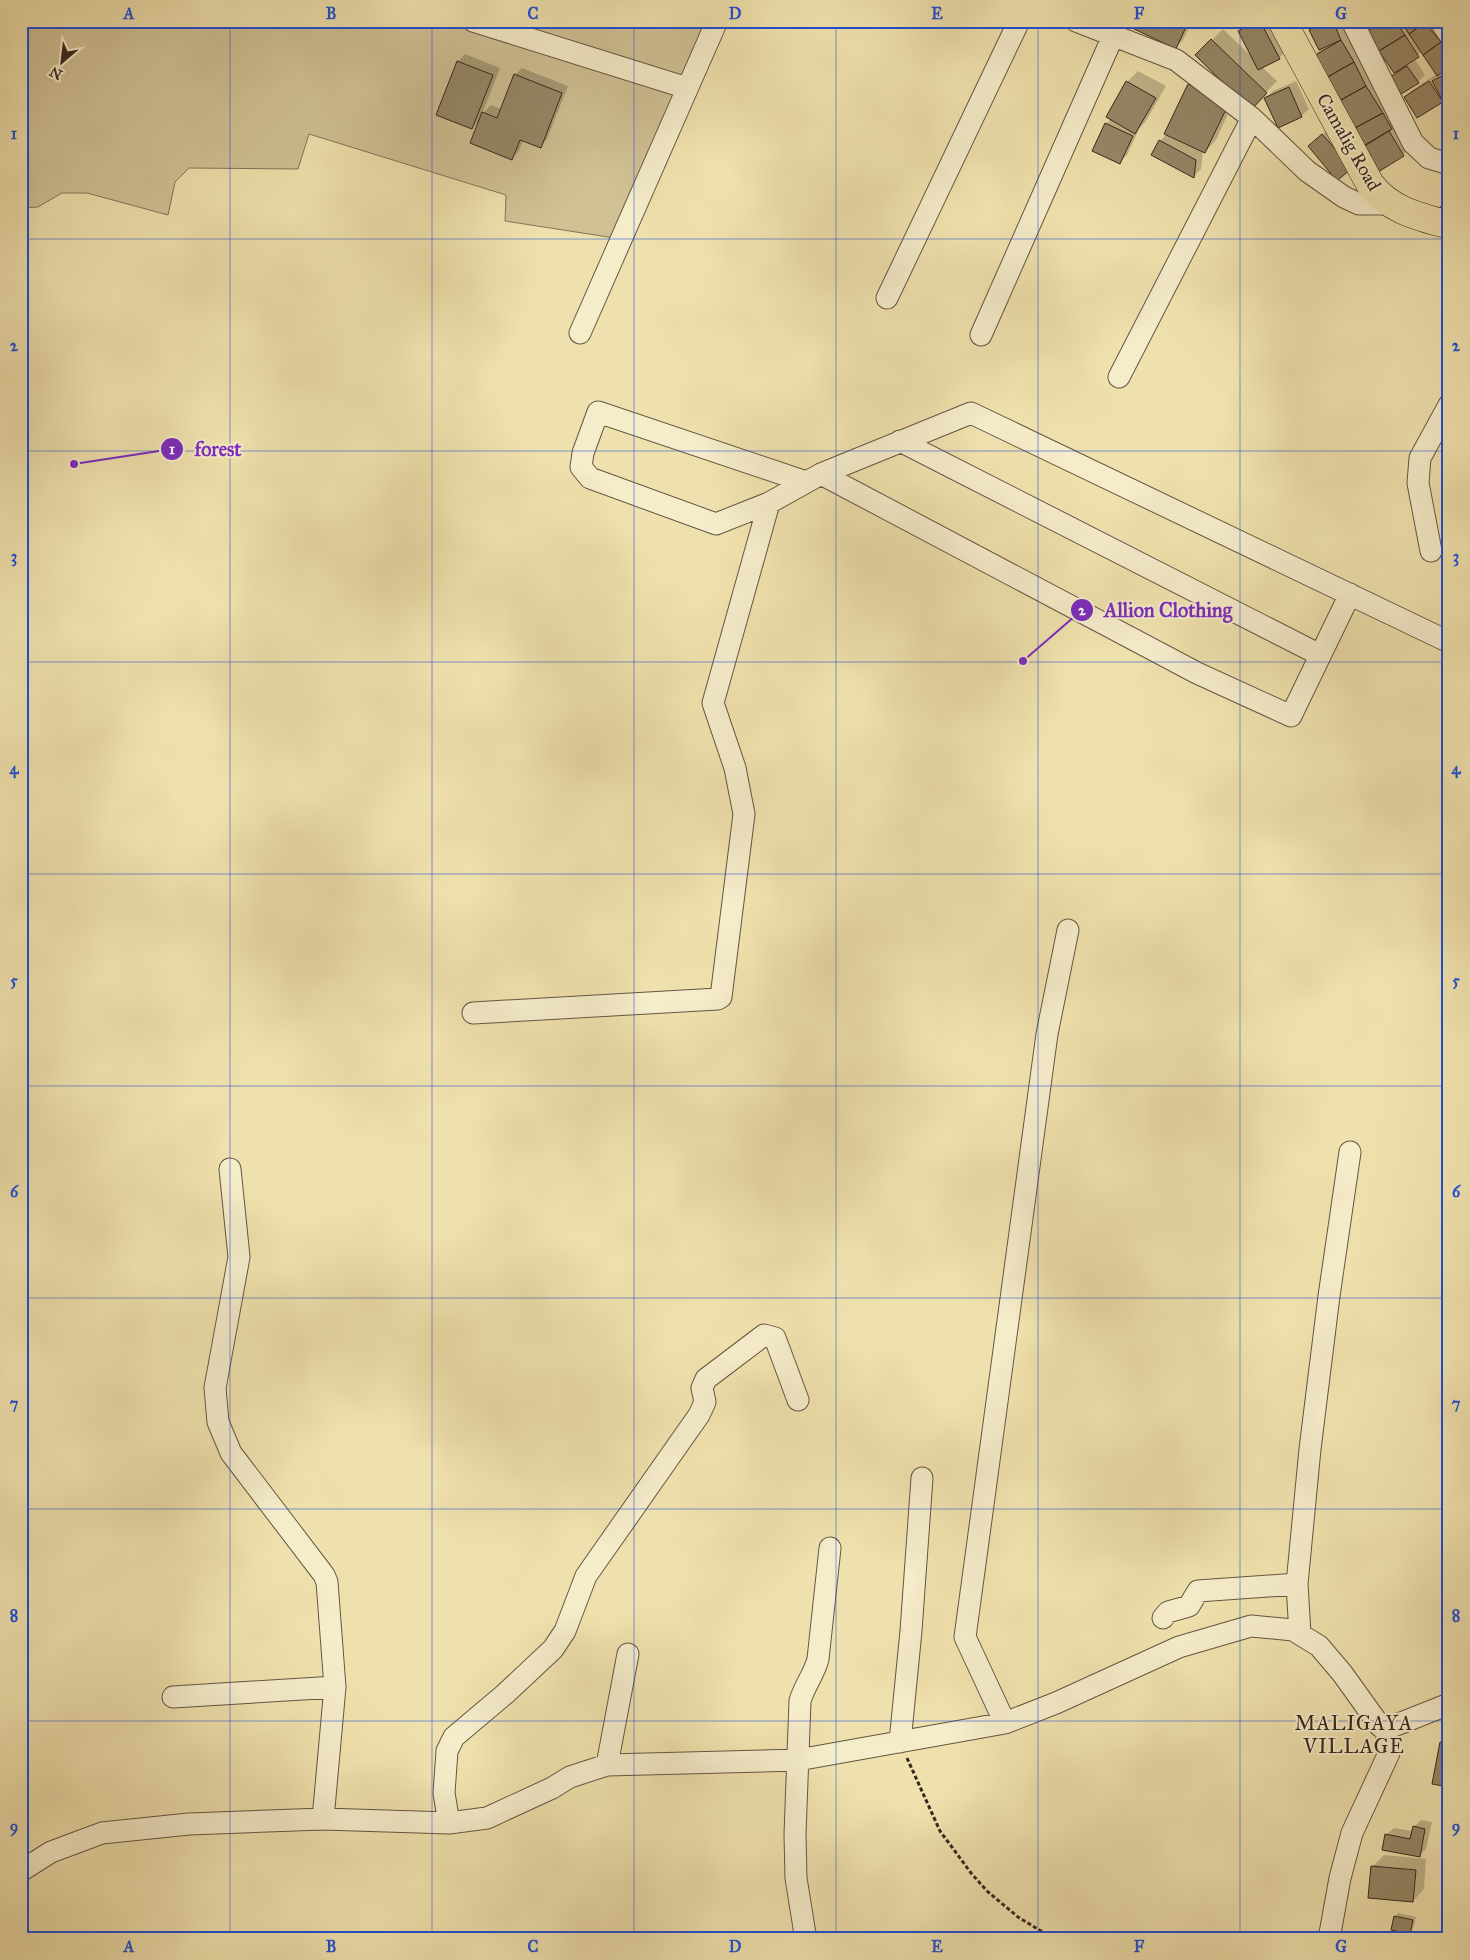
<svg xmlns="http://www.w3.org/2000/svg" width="1470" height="1960" font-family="'IM FELL Great Primer',serif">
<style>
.green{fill:#d0c195;stroke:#83745a}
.shadow{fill:#0003}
.building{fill:#968868;stroke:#36271e}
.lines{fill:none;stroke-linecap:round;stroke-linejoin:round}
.minor-casing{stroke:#645642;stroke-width:23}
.major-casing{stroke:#36271e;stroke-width:29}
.path{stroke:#36271e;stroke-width:3;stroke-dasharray:4 2.5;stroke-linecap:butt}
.minor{stroke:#f5ecca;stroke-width:21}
.major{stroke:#efe1ad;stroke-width:28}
.grid{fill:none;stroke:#1d4ed8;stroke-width:1;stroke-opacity:0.55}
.labels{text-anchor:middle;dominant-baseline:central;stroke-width:4;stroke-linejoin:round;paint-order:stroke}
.street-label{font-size:19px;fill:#36271e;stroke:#f5ecca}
.neighbourhood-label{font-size:20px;letter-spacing:1px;fill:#36271e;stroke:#f5ecca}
.leader{fill:none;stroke:#7b2cbf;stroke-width:2}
.callout-dot{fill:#7b2cbf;stroke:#f5ecca;stroke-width:2}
.mark-label{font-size:15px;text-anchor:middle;font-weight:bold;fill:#fff}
.callout-label{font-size:20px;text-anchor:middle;font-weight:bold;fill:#7b2cbf;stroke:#f5ecca;stroke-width:4;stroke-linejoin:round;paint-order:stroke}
.neatline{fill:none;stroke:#1d4ed8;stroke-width:2}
.grid-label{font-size:16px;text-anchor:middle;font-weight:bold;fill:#1d4ed8}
</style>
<rect width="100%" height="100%" fill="#efe1ad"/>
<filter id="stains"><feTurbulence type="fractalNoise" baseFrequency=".004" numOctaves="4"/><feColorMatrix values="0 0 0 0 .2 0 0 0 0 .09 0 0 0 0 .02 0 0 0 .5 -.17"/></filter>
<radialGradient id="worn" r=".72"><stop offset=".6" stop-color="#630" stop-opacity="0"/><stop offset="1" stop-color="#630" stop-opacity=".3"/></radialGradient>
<path class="green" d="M 21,21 L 714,21 L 621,239 L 505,221 L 506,195 L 309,134 L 298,169 L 189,168 L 175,182 L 168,215 L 87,193 L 62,193 L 38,207 L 21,208 Z"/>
<path class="shadow" d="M 1132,21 L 1192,21 L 1183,40 L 1176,47 Z
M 1252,21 L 1271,21 L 1286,51 L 1279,58 L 1262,67 L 1277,81 L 1251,108 L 1237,94 L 1216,140 L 1205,152 L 1203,151 L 1201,169 L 1194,176 L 1160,141 L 1167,134 L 1189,84 L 1200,73 L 1229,86 L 1197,55 L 1223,29 L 1251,56 L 1239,31 Z
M 1321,21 L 1344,21 L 1410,148 L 1403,155 L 1378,170 L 1314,57 L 1320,50 L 1310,30 Z
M 1368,21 L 1438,21 L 1449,35 L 1449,66 L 1439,73 L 1440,75 L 1449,70 L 1449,97 L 1442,101 L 1405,97 L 1412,90 L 1437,74 L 1423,51 L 1414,58 L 1425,75 L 1418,82 L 1391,78 L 1400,68 L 1394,71 L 1380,49 L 1366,34 L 1372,27 Z
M 465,54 L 500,68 L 482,114 L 491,105 L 502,109 L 515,75 L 522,68 L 568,86 L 547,139 L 540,147 L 523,140 L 519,151 L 512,158 L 481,119 L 472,128 L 458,62 Z
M 1138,71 L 1166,86 L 1146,121 L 1139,129 L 1127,155 L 1119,162 L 1106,124 L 1111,119 L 1127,82 Z
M 1296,81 L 1309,109 L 1301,116 L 1266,98 L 1273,91 Z
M 1330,128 L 1351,167 L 1317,139 Z
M 1449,1734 L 1449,1785 L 1441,1742 Z
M 1421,1820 L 1432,1822 L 1426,1849 L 1419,1856 L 1386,1835 L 1394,1828 L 1413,1831 L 1414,1827 Z
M 1384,1855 L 1426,1859 L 1424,1889 L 1413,1901 L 1372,1867 Z
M 1398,1913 L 1416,1917 L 1413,1929 L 1410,1933 L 1395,1917 Z"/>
<path class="building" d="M 1131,21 L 1170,21 L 1185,29 L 1176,49 L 1128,26 Z
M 1257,21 L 1260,21 L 1280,59 L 1258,70 L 1238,31 Z
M 1326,21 L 1333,21 L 1341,40 L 1319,50 L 1309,30 Z
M 1367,21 L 1380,21 L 1371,27 Z
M 1380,21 L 1395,21 L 1405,35 L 1374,54 L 1365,34 Z
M 1401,21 L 1424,21 L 1425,23 L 1409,34 Z
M 1425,23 L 1441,42 L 1423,55 L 1409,34 Z
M 1405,35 L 1419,57 L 1394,73 L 1379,51 Z
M 1211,39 L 1267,93 L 1251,110 L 1195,55 Z
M 1341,40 L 1354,62 L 1324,79 L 1312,57 Z
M 1441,42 L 1449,52 L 1449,68 L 1437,76 L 1423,55 Z
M 457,61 L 493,75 L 472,129 L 436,115 Z
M 1354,62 L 1366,86 L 1339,101 L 1324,79 Z
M 1407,66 L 1419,83 L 1401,94 L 1390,77 Z
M 1449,72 L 1449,98 L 1443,101 L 1432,81 Z
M 514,74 L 562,93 L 541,148 L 520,140 L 512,160 L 470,143 L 482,112 L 497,118 Z
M 1126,81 L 1156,98 L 1135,134 L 1106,117 Z
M 1429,81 L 1443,102 L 1417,118 L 1404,97 Z
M 1188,84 L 1229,103 L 1205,153 L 1164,134 Z
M 1366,86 L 1383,113 L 1353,129 L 1339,101 Z
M 1289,87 L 1302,117 L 1278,128 L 1264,98 Z
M 1383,113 L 1392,129 L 1363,146 L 1353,129 Z
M 1105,123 L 1133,136 L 1120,164 L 1092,151 Z
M 1389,131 L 1404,156 L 1378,172 L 1363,147 Z
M 1322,134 L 1352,168 L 1337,181 L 1308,146 Z
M 1159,140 L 1196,160 L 1194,178 L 1151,155 Z
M 1449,185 L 1449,215 L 1439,212 Z
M 1440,1742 L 1449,1744 L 1449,1787 L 1432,1784 Z
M 1413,1826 L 1425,1829 L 1420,1857 L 1382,1850 L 1385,1834 L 1410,1839 Z
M 1371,1866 L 1416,1870 L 1413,1902 L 1368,1898 Z
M 1394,1916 L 1413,1920 L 1410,1934 L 1391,1930 Z"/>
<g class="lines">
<g class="minor-casing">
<path id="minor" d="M 473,21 L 687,88
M 1076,21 L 1176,60 L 1252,118 L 1307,171 L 1344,197 L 1359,204 L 1390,204
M 1352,21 L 1413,143 L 1429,158 L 1449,164
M 1440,21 L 1449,34
M 887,298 L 1019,21
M 580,333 L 717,21
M 981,335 L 1113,36
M 1119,377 L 1252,118
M 900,441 L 1320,655
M 821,474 L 1197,673 L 1291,716 L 1350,594
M 769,503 L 716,524 L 590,478 L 581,467 L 583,453 L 598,412 L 806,482
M 1431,551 L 1418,483 L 1420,458 L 1449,405
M 473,1013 L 718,999 L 721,997 L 744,814 L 735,768 L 713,703 L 769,503 L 821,474 L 971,413 L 1449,642
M 230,1169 L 239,1257 L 215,1388 L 218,1422 L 231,1453 L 324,1575 L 327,1582 L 335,1687 L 323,1819
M 1163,1618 L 1168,1612 L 1189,1606 L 1198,1591 L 1297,1584
M 1300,1634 L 1297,1584 L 1310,1449 L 1329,1296 L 1350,1152
M 173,1697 L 335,1687
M 1005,1723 L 965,1637 L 1047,1034 L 1068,930
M 900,1742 L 911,1631 L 922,1478
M 607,1765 L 628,1654
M 449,1823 L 444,1793 L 447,1751 L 454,1737 L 505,1694 L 553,1649 L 565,1631 L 586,1576 L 699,1415 L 705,1402 L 702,1388 L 706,1379 L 764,1335 L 775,1338 L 798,1400
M 21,1871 L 51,1852 L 102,1833 L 189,1824 L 323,1819 L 449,1823 L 487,1818 L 552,1788 L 570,1777 L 607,1765 L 798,1760 L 1005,1723 L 1056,1703 L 1179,1647 L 1251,1626 L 1293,1630 L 1319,1646 L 1342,1673 L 1380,1726 L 1386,1729 L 1449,1704
M 808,1939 L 805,1934 L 796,1878 L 795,1834 L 800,1701 C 804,1686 814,1675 818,1659 L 830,1548
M 1329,1939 L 1340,1878 L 1352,1833 L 1389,1753 L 1386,1729"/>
</g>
<g class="major-casing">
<path id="major" d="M 1282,21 L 1370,184 C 1391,211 1417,216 1449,225"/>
</g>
<path class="path" d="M 907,1758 L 940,1831 L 971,1873 L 987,1891 L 1018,1917 L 1054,1939"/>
<use href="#minor" class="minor"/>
<use href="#major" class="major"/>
</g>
<path class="grid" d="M 230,21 L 230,1939M 432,21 L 432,1939M 634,21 L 634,1939M 836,21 L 836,1939M 1038,21 L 1038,1939M 1240,21 L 1240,1939M 21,239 L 1449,239M 21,451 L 1449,451M 21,662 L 1449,662M 21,874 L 1449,874M 21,1086 L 1449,1086M 21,1298 L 1449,1298M 21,1509 L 1449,1509M 21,1721 L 1449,1721"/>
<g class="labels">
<g class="street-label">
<text transform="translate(1349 142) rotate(60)">Camalig Road</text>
</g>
<g class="neighbourhood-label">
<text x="1354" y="1723">MALIGAYA<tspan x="1354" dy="23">VILLAGE</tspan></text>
</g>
</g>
<path class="leader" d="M74 464L172 449M1023 661L1082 610"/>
<g class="callout-dot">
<circle cx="74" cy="464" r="5"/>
<circle cx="1023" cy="661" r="5"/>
<circle cx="172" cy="449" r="12"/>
<circle cx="1082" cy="610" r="12"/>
</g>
<g class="mark-label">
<text x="172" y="454">1</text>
<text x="1082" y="615">2</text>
</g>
<g class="callout-label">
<text x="218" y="456">forest</text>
<text x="1168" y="617">Allion Clothing</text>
</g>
<rect width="1470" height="1960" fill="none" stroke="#efe1ad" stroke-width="55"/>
<g transform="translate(62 62) rotate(208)" stroke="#f5ecca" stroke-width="4" paint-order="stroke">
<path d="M0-4L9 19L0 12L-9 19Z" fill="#36271e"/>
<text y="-8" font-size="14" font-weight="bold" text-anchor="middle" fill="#36271e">N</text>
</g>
<rect x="28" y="28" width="1414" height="1904" class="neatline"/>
<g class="grid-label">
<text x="129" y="19">A</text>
<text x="331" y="19">B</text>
<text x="533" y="19">C</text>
<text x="735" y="19">D</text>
<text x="937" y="19">E</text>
<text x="1139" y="19">F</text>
<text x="1341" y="19">G</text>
<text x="14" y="139">1</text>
<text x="1456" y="139">1</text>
<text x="14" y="351">2</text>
<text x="1456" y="351">2</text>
<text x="14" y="562">3</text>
<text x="1456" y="562">3</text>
<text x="14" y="774">4</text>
<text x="1456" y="774">4</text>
<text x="14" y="986">5</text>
<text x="1456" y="986">5</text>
<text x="14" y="1197">6</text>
<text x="1456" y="1197">6</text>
<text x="14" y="1409">7</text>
<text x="1456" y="1409">7</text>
<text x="14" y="1621">8</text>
<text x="1456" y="1621">8</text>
<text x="14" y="1832">9</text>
<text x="1456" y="1832">9</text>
<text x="129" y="1952">A</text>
<text x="331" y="1952">B</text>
<text x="533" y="1952">C</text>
<text x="735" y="1952">D</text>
<text x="937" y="1952">E</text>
<text x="1139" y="1952">F</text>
<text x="1341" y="1952">G</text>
</g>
<rect width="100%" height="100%" filter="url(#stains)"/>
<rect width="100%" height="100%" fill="url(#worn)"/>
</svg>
